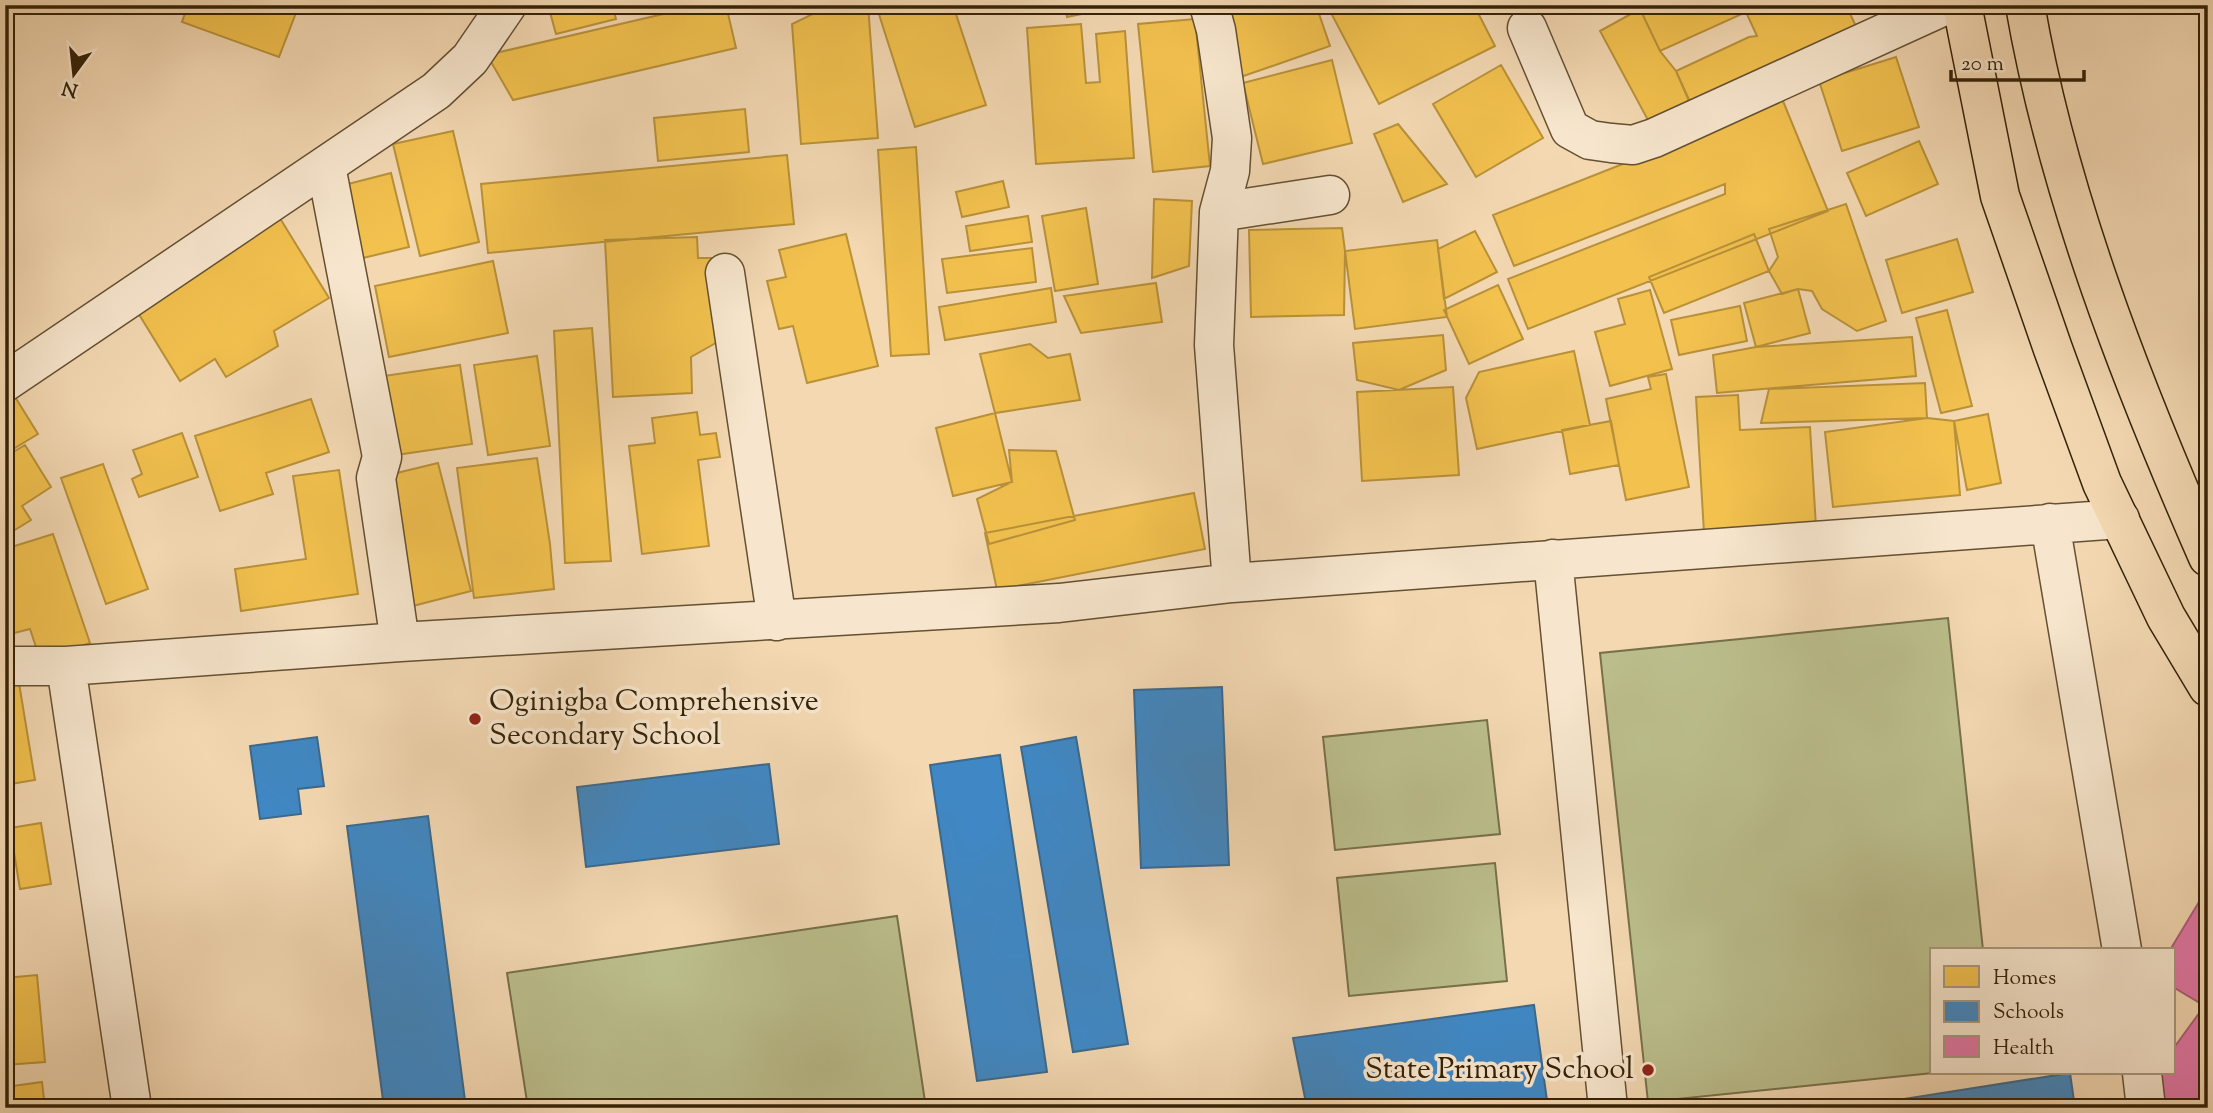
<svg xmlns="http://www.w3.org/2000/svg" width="2213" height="1113" font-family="'Sorts Mill Goudy',serif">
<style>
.green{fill:#bbbe8c;stroke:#78704a;stroke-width:2}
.homes{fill:#f2c14e;stroke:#b99139;stroke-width:2}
.schools{fill:#3f88c5;stroke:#3c698c;stroke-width:2}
.health{fill:#e377a8;stroke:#af5e78;stroke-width:2}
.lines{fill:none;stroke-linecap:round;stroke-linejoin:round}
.minor-casing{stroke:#645032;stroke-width:41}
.major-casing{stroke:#352207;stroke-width:41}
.minor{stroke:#f7e6cd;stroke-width:38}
.major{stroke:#f3d8b2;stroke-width:38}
.poi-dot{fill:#8f2418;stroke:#f7e6cd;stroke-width:2.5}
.labels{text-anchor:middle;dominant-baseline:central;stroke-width:7;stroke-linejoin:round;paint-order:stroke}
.poi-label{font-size:30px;fill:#352207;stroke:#f7e6cd;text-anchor:start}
</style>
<rect width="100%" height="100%" fill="#f3d8b2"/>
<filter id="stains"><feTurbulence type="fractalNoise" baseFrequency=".00286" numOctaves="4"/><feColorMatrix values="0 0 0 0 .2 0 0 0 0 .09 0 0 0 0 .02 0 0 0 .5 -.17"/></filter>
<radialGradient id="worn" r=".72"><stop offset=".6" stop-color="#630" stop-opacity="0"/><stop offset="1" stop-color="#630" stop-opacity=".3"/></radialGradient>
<path class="green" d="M 1948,618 L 1983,950 L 1931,950 L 1931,1073 L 1933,1073 L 1648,1102 L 1600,653 Z
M 1487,720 L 1500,834 L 1335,850 L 1323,737 Z
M 1495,863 L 1507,981 L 1349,996 L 1337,878 Z
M 897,916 L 926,1108 L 528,1108 L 507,973 Z"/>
<path class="homes" d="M 99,5 L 130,5 L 127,14 Z
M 188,5 L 299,5 L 279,57 L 182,22 Z
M 548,5 L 612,5 L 616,19 L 556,34 Z
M 626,5 L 652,5 L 653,7 L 629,14 Z
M 702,5 L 726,5 L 736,48 L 513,100 L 487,55 Z
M 812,5 L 868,5 L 878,138 L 801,144 L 792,24 L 813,14 Z
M 876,5 L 953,5 L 986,105 L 915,127 Z
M 1065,5 L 1125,5 L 1067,17 Z
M 1254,5 L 1316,5 L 1330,46 L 1235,79 L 1225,16 Z
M 1346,5 L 1474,5 L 1495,46 L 1379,104 L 1331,13 Z
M 1638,5 L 1846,5 L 1861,37 L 1695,113 L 1676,71 L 1749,37 L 1757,36 L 1746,12 L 1660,51 Z
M 1640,9 L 1660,51 L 1676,71 L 1689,101 L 1649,122 L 1600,31 Z
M 1195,19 L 1210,166 L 1153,172 L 1138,24 Z
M 1081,24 L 1086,83 L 1100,82 L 1096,34 L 1125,31 L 1134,158 L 1036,164 L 1027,28 Z
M 1896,57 L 1919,127 L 1842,151 L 1819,81 Z
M 1332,60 L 1352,143 L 1263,164 L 1243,83 Z
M 1501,65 L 1543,138 L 1476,177 L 1433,104 Z
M 1783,101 L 1828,211 L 1528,329 L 1508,279 L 1725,194 L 1725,184 L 1514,266 L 1493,215 Z
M 745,109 L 749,152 L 658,161 L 654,118 Z
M 1398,124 L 1447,184 L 1403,202 L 1374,134 Z
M 453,131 L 479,242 L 420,256 L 393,144 Z
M 1919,141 L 1938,184 L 1866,216 L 1847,173 Z
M 916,147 L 929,354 L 891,356 L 878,150 Z
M 787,155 L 794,224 L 488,253 L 481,184 Z
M 391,173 L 409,247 L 363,258 L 344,185 Z
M 1003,181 L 1009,207 L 962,217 L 956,192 Z
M 1154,199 L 1192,201 L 1189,266 L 1152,278 Z
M 1846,204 L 1886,321 L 1857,331 L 1822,309 L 1812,291 L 1798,289 L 1782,294 L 1769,271 L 1778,257 L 1769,229 Z
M 1086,208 L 1098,284 L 1055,291 L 1042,216 Z
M 278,215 L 329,298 L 274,331 L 278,346 L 226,377 L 215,359 L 180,381 L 132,303 Z
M 1028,216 L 1032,242 L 970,251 L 966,226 Z
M 1342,228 L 1345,251 L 1344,315 L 1251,317 L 1249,230 Z
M 1475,231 L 1497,272 L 1444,299 L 1438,249 Z
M 846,234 L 878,366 L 807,383 L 793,326 L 779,329 L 767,281 L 786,277 L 779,250 Z
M 1754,234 L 1769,271 L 1664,313 L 1649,277 Z
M 697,237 L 698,258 L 716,258 L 721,340 L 691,357 L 692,393 L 613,397 L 605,240 Z
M 1957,239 L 1973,292 L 1902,313 L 1886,260 Z
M 1437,240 L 1447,317 L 1355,329 L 1345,251 Z
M 1032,248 L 1036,282 L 947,293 L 942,259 Z
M 493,261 L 508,333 L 389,357 L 375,286 Z
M 1156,283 L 1162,322 L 1081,333 L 1064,296 Z
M 1498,285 L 1523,339 L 1469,364 L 1444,310 Z
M 1051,288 L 1056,322 L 945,340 L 939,307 Z
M 1798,289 L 1810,333 L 1756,347 L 1744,303 Z
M 1650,290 L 1672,369 L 1610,386 L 1595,332 L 1625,324 L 1618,299 Z
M 1740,306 L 1747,341 L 1679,355 L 1671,320 Z
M 1947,310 L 1972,406 L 1941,413 L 1916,318 Z
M 592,328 L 611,561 L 565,563 L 554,331 Z
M 1443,335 L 1446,370 L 1399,390 L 1357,380 L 1353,343 Z
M 1912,337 L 1916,376 L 1717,393 L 1713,355 L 1756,347 Z
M 1030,344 L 1048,358 L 1070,354 L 1080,400 L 995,413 L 980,354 Z
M 1574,351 L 1590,425 L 1477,449 L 1466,398 L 1479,372 Z
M 537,356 L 550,446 L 488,455 L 474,365 Z
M 460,365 L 472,444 L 382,457 L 370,378 Z
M 1666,374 L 1689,487 L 1626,500 L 1606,399 L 1651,389 L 1648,377 Z
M 1925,383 L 1927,418 L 1761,423 L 1769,389 Z
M 1453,387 L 1459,475 L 1362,481 L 1357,392 Z
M 12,392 L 38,434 L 5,454 L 5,396 Z
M 1738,395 L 1740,430 L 1810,427 L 1816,527 L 1704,533 L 1696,397 Z
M 311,399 L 329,452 L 266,473 L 273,494 L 220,511 L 195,436 Z
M 697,412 L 700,435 L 716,433 L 720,457 L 698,460 L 709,546 L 642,554 L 629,446 L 655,443 L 652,418 Z
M 995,413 L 1012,482 L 953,496 L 936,428 Z
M 1988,414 L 2001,483 L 1967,490 L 1954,421 Z
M 1927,418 L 1954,421 L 1960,495 L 1833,507 L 1825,432 Z
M 1611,421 L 1619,465 L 1570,474 L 1562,430 Z
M 182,433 L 198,477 L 139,497 L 132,479 L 142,474 L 133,450 Z
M 25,445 L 51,487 L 22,506 L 31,520 L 5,536 L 5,457 Z
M 1009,450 L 1056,451 L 1075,520 L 989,544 L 977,499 L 1012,482 Z
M 537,458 L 550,544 L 554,589 L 474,598 L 457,468 Z
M 438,463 L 471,591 L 409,607 L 376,478 Z
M 103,464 L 148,589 L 106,604 L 61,478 Z
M 339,470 L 358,594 L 241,611 L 235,569 L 306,559 L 293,476 Z
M 1194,493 L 1205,549 L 997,590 L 985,533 Z
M 53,534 L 90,643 L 40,659 L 30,629 L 14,633 L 5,608 L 5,549 Z
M 17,671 L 35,780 L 5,785 L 5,673 Z
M 41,823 L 51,884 L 20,889 L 10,828 Z
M 37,975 L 45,1062 L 5,1065 L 5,978 Z
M 42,1082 L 45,1108 L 5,1108 L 5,1087 Z"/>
<path class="schools" d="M 1222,687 L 1229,865 L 1141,868 L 1134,690 Z
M 317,737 L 324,786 L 298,789 L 301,814 L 260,819 L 250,746 Z
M 1076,737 L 1128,1044 L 1073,1052 L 1021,747 Z
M 1000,755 L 1047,1072 L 977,1081 L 930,765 Z
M 769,764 L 779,844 L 586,867 L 577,787 Z
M 428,816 L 466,1108 L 384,1108 L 347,826 Z
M 1534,1005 L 1548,1108 L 1307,1108 L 1293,1038 Z
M 2070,1073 L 2075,1108 L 1878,1108 L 1878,1103 Z"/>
<path class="health" d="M 2208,887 L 2208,1008 L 2173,987 L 2173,950 L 2170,950 Z
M 2208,1001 L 2208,1108 L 2169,1108 L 2143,1089 L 2155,1073 L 2173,1073 L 2173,1049 Z"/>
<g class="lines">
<g class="minor-casing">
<path id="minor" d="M 1209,5 L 1216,30 L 1232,138 L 1230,171 L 1219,212 L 1214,345 L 1232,583
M 1527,28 L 1570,129 L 1590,140 L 1611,143 L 1633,145 L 1654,138 L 1946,5
M 326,166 L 382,457 L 376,478 L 400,642
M 1219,212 L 1330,195
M 725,273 L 777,621
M 5,382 L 436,91 L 470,59 L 507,5
M 2050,523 L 2122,950
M 1553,559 L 1608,1108
M 5,666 L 66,666 L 400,642 L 1059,603 L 1232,583 L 2120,519
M 66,666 L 132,1108
M 2142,1073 L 2146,1108"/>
</g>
<g class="major-casing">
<path id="major" d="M 1962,5 L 2000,196 L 2053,349 L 2102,483 L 2166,617 L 2208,687
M 2025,5 C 2058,195 2131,381 2208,557"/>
</g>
<use href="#minor" class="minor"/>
<use href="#major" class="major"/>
</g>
<g class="poi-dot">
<circle cx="475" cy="719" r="7"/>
<circle cx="1648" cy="1070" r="7"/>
</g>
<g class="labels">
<g class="poi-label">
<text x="489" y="702">Oginigba Comprehensive<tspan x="489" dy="34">Secondary School</tspan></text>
<text x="1634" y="1070" text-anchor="end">State Primary School</text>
</g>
</g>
<rect width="2213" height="1113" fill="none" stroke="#f3d8b2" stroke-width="28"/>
<rect x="7" y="7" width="2199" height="1099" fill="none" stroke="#352207" stroke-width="3.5"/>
<rect x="14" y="14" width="2185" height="1085" fill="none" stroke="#352207" stroke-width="2"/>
<rect x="1930" y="948" width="245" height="126" fill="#f7e6cd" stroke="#a9987e" stroke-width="2"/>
<rect x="1944" y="966" width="35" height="21" fill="#f2c14e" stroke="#a9987e" stroke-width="2"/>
<text x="1993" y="984" font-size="21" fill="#352207">Homes</text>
<rect x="1944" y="1001" width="35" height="21" fill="#3f88c5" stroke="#a9987e" stroke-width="2"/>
<text x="1993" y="1018" font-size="21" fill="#352207">Schools</text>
<rect x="1944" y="1036" width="35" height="21" fill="#e377a8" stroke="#a9987e" stroke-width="2"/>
<text x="1993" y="1054" font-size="21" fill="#352207">Health</text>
<g transform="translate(74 74) rotate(195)" stroke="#f7e6cd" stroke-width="5" paint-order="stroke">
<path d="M0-5L12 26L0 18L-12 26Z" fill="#352207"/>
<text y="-10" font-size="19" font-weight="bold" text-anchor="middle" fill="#352207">N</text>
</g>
<path d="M1951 70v10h133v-10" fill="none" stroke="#352207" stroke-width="3.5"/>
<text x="1961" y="70" font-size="21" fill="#352207" stroke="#f7e6cd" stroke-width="5" paint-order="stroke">20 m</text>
<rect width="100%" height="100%" filter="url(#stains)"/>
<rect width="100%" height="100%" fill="url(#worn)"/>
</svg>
